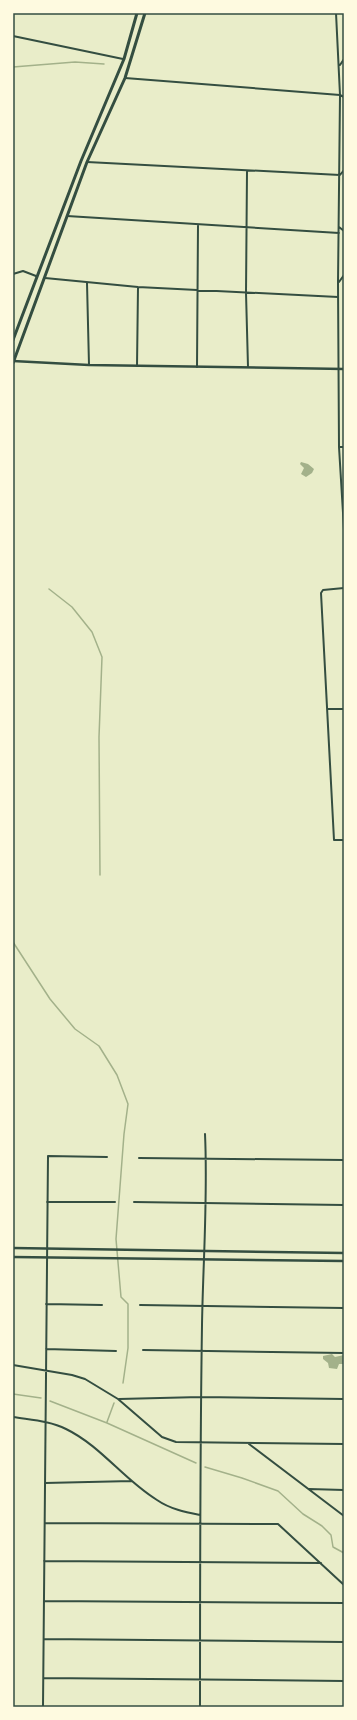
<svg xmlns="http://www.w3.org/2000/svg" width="357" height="1720" font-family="Montserrat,sans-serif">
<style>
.water{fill:#a3b18a}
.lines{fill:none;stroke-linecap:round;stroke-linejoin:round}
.stream{stroke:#a3b18a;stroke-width:1.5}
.minor{stroke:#344e41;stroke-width:2}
.tertiary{stroke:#344e41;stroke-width:2.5}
.secondary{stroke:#344e41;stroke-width:3}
.neatline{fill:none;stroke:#344e41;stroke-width:1.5}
</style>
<rect width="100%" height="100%" fill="#e9edc9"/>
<path class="water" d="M 301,462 L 308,464 L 314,469 L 312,473 L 306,477 L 301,474 L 304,468 L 300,464 Z
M 332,1354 L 335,1357 L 344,1355 L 344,1364 L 339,1364 L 337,1369 L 329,1368 L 328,1363 L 323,1359 L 323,1356 Z"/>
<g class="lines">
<path class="stream" d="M 13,67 L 75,62 L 104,64
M 49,589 L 72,607 L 92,632 L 102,657 L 99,737 L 100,875
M 13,942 L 50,999 L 75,1029 L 99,1046 L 117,1075 L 128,1104 L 124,1134 L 116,1239 L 121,1297 L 128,1304 L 128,1348 L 123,1383
M 13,1394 L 41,1398
M 50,1401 L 107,1423 L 196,1463
M 107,1422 L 114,1403
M 205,1467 L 242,1478 L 278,1491 L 303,1514 L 322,1526 L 331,1535 L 333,1547 L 344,1553"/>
<path class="minor" d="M 336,13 L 340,95 L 338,283 L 339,447 L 344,529
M 13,36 L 123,59
M 340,65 L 344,59
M 125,78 L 340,95 L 344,97
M 87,162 L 340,175 L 344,170
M 247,172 L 246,293 L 248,367
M 67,216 L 339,233
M 339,227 L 344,231
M 13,274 L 23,271 L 36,276
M 45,278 L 138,287 L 338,297
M 339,282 L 344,275
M 87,283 L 89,365
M 137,366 L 138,287
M 197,367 L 198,225
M 339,447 L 344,447
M 344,588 L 323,590 L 321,593 L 334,840 L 344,840
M 327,709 L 344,709
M 139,1158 L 344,1160
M 47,1202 L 115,1202
M 134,1202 L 344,1205
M 46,1304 L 102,1305
M 140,1305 L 344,1308
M 46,1349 L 116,1351
M 143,1350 L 344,1353
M 13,1365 L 72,1375 L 85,1379 L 118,1399 L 162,1437 L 176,1442 L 344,1444
M 119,1399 L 201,1397 L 344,1399
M 13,1417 C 31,1420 50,1421 66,1429 C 101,1446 124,1480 157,1500 C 170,1509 185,1512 200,1515
M 249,1444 L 344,1516
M 45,1483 L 132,1481
M 309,1489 L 344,1490
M 45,1523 L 278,1524 L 344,1585
M 44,1561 L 321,1563
M 44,1601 L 344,1603
M 44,1639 L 344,1642
M 44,1678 L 344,1681
M 43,1707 L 48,1156 L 107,1157
M 200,1707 C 200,1580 200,1453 202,1325 C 203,1262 208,1198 205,1134"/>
<path class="tertiary" d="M 13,361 L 89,365 L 344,369
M 13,1248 L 344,1253
M 13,1257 L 344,1261"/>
<path class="secondary" d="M 13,340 L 81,161 L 124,59 L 137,13
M 13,363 L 87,162 L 125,78 L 145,13"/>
</g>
<rect width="357" height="1720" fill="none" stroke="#fefae0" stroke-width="28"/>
<rect x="14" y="14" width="329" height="1692" class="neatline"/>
</svg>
